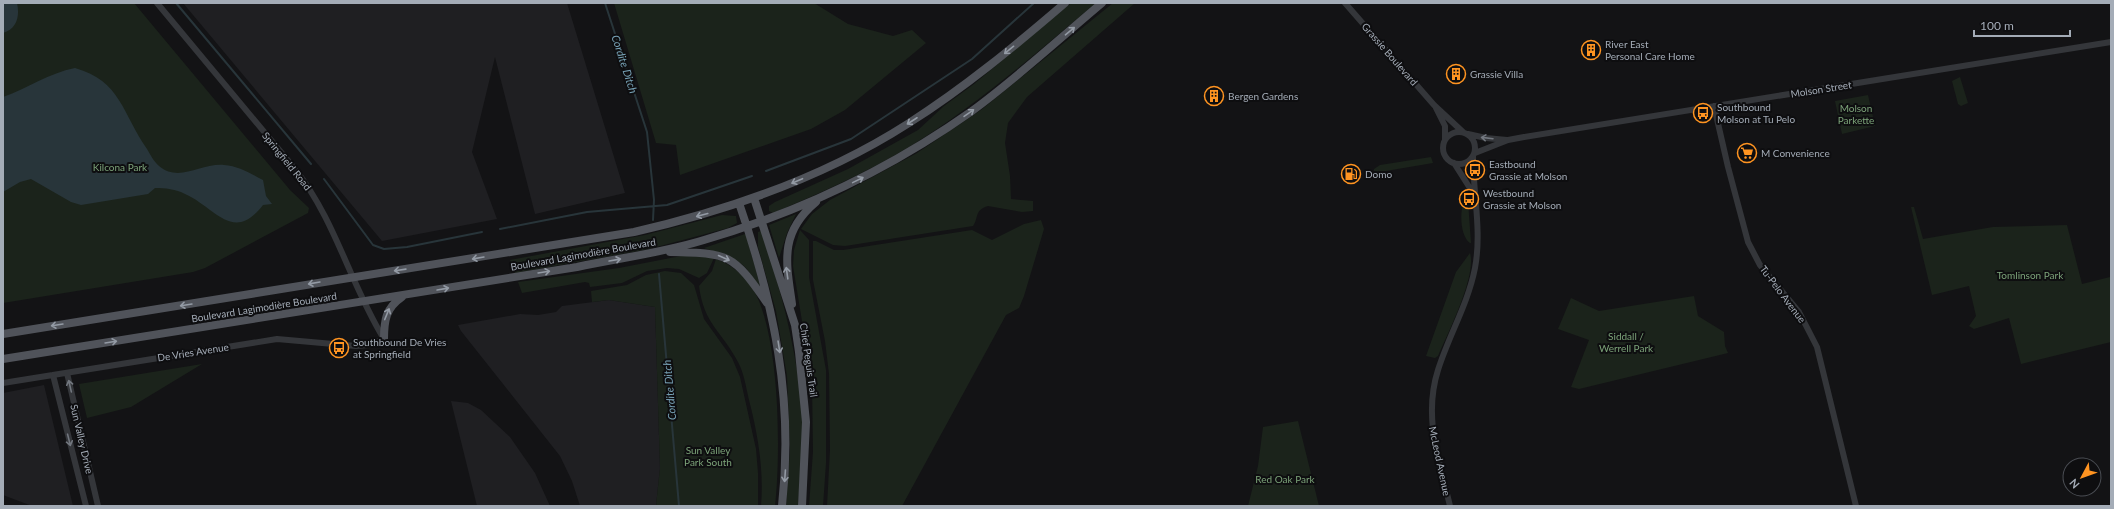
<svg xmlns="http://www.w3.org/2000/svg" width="2114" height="509" font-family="Lato,sans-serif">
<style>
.built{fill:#1f1f22}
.green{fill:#1b231b}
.water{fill:#28353a}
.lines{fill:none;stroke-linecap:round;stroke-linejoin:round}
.stream{stroke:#28353a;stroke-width:2}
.minor{stroke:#34363a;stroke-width:6}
.major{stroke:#50535a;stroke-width:8}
.oneway{stroke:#939aa4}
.oneway2{stroke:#72777f}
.labels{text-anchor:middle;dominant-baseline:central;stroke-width:4;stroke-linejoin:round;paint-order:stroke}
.poi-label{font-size:10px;fill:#a4acb7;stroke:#0e0e10;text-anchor:start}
.street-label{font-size:10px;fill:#a4acb7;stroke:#0e0e10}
.park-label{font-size:10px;fill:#7ca379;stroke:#0e0e10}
.water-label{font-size:11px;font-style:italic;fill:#77a1b5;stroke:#0e0e10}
</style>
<rect width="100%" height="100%" fill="#131315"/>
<path class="built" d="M 183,3 L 567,3 L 625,193 L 535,214 L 495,57 L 472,152 L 497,219 L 382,241 Z
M 609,300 L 655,307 L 660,468 L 656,506 L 580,506 L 572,481 L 560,456 L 461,331 L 458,325 L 520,314 L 538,315 L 556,312 L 562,306 Z
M 44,385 L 73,506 L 32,506 L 3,495 L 3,393 Z
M 451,401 L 468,403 L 481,410 L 510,437 L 535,473 L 550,506 L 477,506 Z"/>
<path class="green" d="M 3,3 L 134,3 L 290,190 L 309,208 L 308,213 L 205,268 L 193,272 L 3,303 Z
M 614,3 L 814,3 L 848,24 L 893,36 L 912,30 L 926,43 L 845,110 L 811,129 L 680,175 L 676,145 L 656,143 Z
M 1071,3 L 1096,3 C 1035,54 976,106 909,147 C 866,173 820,193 773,213 L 769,211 L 769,206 L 775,202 L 848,169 L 918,130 L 944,106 L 974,84 Z
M 1113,3 L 1135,3 L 1027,97 L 1008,123 L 1005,143 L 1010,176 L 1011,199 L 1033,201 L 1033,211 L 1022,212 L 988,206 C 974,210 979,218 973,226 L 845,246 L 833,245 L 801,229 L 812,214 L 830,200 L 917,153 L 981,110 Z
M 1960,77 L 1968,103 L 1961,106 L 1958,104 L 1952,81 Z
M 1868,95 L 1875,126 L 1842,134 L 1835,101 Z
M 1431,157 L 1433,163 L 1374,173 L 1374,169 L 1380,165 Z
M 1465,200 L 1468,201 L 1471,243 L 1470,243 C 1460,236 1459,210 1465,200 Z
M 1911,207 L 1914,207 L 1923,239 L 1993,227 L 2067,225 L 2082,284 L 2110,277 L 2111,342 L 2021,364 L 2009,318 L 1974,329 L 1969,326 L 1976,316 L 1969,286 L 1932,295 Z
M 796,214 L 787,233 L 779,258 L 769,225 Z
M 722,215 L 736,216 L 737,223 L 728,228 L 649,249 L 515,273 L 510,260 L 645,235 Z
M 1041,220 L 1044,229 L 1024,296 L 1019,308 L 1006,315 L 902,506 L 827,506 L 830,450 L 829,374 L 825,341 L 813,280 L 813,241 L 816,241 L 834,250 L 843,250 L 972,230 L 992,240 L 1024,224 Z
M 800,230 L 809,240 L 809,277 L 826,370 L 826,463 L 823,506 L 809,506 L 813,452 L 812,382 L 793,266 L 794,250 Z
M 761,231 C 781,288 797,351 802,412 C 804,443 800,475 798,506 L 786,506 L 790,450 L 787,376 L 776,311 L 758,247 L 758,232 Z
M 745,234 L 746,235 L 761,288 C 755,284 751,274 746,268 C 734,256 718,253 704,248 Z
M 1470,253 C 1477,275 1448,333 1438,356 L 1435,358 L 1426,356 L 1456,272 Z
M 686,255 L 714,258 L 707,273 L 699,278 L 679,269 L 667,268 L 647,271 L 622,283 L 590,287 L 589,283 L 585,282 L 522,293 L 518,282 L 619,268 Z
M 716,259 C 732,265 743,274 753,289 C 780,334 781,453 775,506 L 761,506 C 764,470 758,435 749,400 C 746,387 744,373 738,362 C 722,331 704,325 699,286 L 712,271 Z
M 665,271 L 681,273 L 694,285 L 704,319 L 732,358 L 740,377 L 756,449 L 758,473 L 758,506 L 656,506 L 660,468 L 655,307 L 609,300 L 592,302 L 591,291 L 627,285 L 646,275 Z
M 1694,296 L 1698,316 L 1724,332 L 1725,346 L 1728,353 L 1579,389 L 1571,387 L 1589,340 L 1558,329 L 1571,298 L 1599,311 Z
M 202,364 L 131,407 L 87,418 L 79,384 Z
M 1298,421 L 1319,506 L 1248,506 L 1258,466 L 1263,427 Z"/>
<path class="water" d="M 3,3 L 17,3 C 20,16 17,29 3,33 Z
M 75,68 C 121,81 122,113 147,149 C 150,154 154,162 159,166 C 179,183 201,163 224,165 C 238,166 250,173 263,180 L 266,196 L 272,204 L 263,205 C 233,244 215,207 185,194 C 176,189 165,188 155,188 L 148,194 L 81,205 L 71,202 L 31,179 L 20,182 L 3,192 L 3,97 C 28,88 49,73 75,68 Z"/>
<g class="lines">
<path class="stream" d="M 176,3 L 311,164
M 605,3 L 647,132 L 654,200 L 653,220
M 766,171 L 851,139 L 972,59 L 1034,3
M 324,179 L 373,245 L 384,249 L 407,247 L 482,232
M 500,229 L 587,212 L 667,205 L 752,176
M 659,274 L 679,506"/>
<path class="minor" d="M 1345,3 L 1434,105 L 1463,132
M 1714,106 L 1728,167 L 1748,242 L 1760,265 L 1799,312 L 1817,347 L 1856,506
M 1436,108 L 1445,126 L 1445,140
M1443 148a16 16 0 1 1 32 0a16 16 0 1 1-32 0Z
M 1468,134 L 1486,138 L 1507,140
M 1475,153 L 1508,140 L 1524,137 L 2111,42
M 1454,163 L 1473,193
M 67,373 L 98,506
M 53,375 L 86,506
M 3,383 L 277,339 L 356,346 L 368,345 L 384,339 C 350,284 336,221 295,169 L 157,3
M 1450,506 C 1439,460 1423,417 1438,370 C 1449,335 1468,304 1475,268 C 1482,231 1473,193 1473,156"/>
<path class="major" d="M 754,198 L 795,325 L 799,352 L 806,422 L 802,506
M 739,203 C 774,304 794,399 782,506
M 670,252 C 730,253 733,254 767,303
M 792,304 C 786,262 779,233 816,202
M 3,334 L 634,232 C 730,210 825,177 909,123 C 964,88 1015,46 1065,3
M 384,339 C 384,320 386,308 402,297
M 3,359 L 577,267 C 619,258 662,253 704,240 C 800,212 890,169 972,111 C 1017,78 1059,39 1102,3"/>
</g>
<defs><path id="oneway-shaft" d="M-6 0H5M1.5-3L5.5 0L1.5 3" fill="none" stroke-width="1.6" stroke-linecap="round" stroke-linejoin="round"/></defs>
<g class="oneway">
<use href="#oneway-shaft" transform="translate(1070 31) rotate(-40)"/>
<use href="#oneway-shaft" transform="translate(1009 50) rotate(141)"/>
<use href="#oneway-shaft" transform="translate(969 113) rotate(-35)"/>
<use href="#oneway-shaft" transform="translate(912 121) rotate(147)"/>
<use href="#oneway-shaft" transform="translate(858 180) rotate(-26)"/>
<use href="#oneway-shaft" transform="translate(797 181) rotate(157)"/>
<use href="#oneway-shaft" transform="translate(702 215) rotate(165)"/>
<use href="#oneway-shaft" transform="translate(478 258) rotate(170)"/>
<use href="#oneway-shaft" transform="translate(724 258) rotate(24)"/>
<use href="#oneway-shaft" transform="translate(615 260) rotate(-10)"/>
<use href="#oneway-shaft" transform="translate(400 270) rotate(172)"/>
<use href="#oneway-shaft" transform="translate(544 272) rotate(-9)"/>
<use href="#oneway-shaft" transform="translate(787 273) rotate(-98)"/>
<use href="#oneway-shaft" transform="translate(314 283) rotate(170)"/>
<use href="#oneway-shaft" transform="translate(443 289) rotate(-10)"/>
<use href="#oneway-shaft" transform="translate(186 305) rotate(171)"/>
<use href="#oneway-shaft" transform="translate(387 314) rotate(-68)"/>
<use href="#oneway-shaft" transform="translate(57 325) rotate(171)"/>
<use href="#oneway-shaft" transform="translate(111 342) rotate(-9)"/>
<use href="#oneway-shaft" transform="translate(779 347) rotate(81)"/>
<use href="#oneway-shaft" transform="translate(785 476) rotate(94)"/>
</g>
<g class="oneway2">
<use href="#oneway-shaft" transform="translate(1487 138) rotate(-173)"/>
<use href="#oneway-shaft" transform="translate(70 386) rotate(-103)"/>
<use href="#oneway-shaft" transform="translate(69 440) rotate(76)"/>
</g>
<defs>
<g id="building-ring" transform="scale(1)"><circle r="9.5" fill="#0e0e10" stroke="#ff9421" stroke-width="1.5"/><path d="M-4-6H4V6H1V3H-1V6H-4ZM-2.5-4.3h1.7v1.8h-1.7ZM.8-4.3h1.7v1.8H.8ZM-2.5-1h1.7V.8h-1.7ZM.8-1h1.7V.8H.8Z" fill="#ff9421"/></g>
<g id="bus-ring" transform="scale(1)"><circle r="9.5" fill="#0e0e10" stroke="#ff9421" stroke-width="1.5"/><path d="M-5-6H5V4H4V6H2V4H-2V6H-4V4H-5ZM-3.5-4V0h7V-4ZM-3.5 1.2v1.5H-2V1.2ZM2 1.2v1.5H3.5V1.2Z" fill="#ff9421"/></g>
<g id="supermarket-ring" transform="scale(1)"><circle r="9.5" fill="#0e0e10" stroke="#ff9421" stroke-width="1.5"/><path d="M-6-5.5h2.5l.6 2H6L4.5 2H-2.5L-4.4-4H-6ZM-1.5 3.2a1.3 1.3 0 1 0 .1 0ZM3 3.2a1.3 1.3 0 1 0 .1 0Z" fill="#ff9421"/></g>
<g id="fuel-ring" transform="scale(1)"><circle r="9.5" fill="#0e0e10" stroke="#ff9421" stroke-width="1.5"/><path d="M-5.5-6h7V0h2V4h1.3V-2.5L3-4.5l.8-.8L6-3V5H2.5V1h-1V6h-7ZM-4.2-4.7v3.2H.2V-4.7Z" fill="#ff9421"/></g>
</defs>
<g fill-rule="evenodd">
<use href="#building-ring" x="1591" y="50"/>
<use href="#building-ring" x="1456" y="74"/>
<use href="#building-ring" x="1214" y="96"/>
<use href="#bus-ring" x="1703" y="113"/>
<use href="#supermarket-ring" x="1747" y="153"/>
<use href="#bus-ring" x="1475" y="170"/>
<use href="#fuel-ring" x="1351" y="174"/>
<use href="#bus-ring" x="1469" y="199"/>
<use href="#bus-ring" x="339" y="348"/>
</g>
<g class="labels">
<g class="poi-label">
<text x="1605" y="44">River East<tspan x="1605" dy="12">Personal Care Home</tspan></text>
<text x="1470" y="74">Grassie Villa</text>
<text x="1228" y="96">Bergen Gardens</text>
<text x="1717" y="107">Southbound<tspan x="1717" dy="12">Molson at Tu Pelo</tspan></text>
<text x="1761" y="153">M Convenience</text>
<text x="1489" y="164">Eastbound<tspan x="1489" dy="12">Grassie at Molson</tspan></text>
<text x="1365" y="174">Domo</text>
<text x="1483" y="193">Westbound<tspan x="1483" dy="12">Grassie at Molson</tspan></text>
<text x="353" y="342">Southbound De Vries<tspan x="353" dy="12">at Springfield</tspan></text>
</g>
<g class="street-label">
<text transform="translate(1390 54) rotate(49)">Grassie Boulevard</text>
<text transform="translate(1821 89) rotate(-9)">Molson Street</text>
<text transform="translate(287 161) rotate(51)">Springfield Road</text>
<text transform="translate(583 254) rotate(-10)">Boulevard Lagimodière Boulevard</text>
<text transform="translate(1783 294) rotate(53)">Tu-Pelo Avenue</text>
<text transform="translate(264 307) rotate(-9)">Boulevard Lagimodière Boulevard</text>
<text transform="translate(193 352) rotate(-9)">De Vries Avenue</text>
<text transform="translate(809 360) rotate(82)">Chief Peguis Trail</text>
<text transform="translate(82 439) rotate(77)">Sun Valley Drive</text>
<text transform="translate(1440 461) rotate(78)">McLeod Avenue</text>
</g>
<g class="park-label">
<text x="1856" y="108">Molson<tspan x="1856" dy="12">Parkette</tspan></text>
<text x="120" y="167">Kilcona Park</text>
<text x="2030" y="275">Tomlinson Park</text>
<text x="1626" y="336">Siddall /<tspan x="1626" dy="12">Werrell Park</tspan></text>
<text x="708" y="450">Sun Valley<tspan x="708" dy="12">Park South</tspan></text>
<text x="1285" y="479">Red Oak Park</text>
</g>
<g class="water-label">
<text transform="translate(625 64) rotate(72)">Cordite Ditch</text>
<text transform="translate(669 390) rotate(-95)">Cordite Ditch</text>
</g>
</g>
<rect width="2114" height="509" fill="none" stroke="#a4acb7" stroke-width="8"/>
<g transform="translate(2082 477) rotate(229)"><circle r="19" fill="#0e0e10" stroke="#4a4d53"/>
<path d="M0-3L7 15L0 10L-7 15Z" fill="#ff9421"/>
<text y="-6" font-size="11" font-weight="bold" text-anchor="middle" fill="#a4acb7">N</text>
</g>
<path d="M1974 30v6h96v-6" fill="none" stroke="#a4acb7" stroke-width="2"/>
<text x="1980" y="30" font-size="12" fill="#a4acb7" stroke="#0e0e10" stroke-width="3" paint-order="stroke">100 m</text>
</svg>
